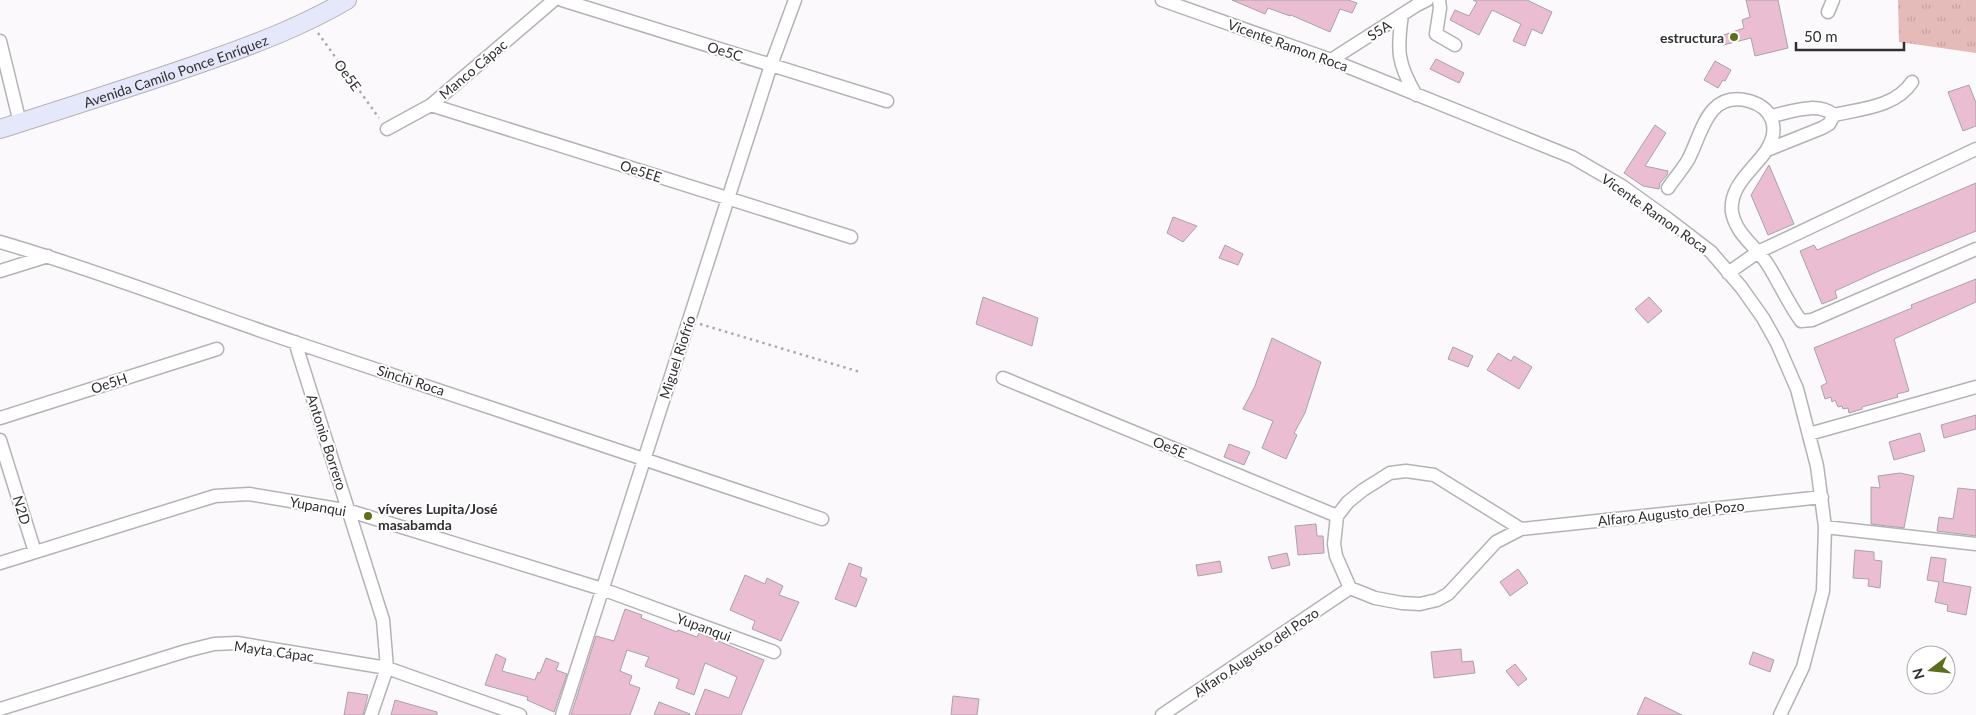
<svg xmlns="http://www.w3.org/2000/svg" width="1976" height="715" font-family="Lato,sans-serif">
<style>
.grass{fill:url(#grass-tufts)}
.building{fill:#ebbdd3;stroke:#a8a3a5}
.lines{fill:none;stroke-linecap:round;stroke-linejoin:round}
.minor-casing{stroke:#b5b2b6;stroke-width:15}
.secondary-casing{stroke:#b5b2b6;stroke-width:20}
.path{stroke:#acaaad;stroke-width:2.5;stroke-dasharray:2.5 4;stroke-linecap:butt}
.minor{stroke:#fff;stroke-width:12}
.secondary{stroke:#e5e7fb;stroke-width:18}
.poi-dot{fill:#5b6f1e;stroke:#fff;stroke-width:2}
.labels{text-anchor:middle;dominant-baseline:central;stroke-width:4;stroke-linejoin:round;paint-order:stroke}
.street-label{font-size:14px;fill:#313031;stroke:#fff}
.poi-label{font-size:14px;font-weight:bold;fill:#313031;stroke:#fff;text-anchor:end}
</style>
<defs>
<pattern id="grass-tufts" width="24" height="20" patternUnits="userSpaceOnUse" patternTransform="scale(1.25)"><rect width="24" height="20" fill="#e4bbb9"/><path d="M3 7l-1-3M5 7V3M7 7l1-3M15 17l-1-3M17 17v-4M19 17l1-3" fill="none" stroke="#c4a1a0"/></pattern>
</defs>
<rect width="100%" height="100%" fill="#fcf9fd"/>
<path class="grass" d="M 1898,0 L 1976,0 L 1976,53 L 1899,42 Z"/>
<path class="building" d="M 1232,0 L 1348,0 L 1357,3 L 1352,13 L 1340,9 L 1330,32 L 1291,15 L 1290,16 L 1268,8 L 1265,14 Z
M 1473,0 L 1527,0 L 1552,12 L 1542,34 L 1532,29 L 1525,46 L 1513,41 L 1521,24 L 1492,10 L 1479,35 L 1450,20 L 1455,10 L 1469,16 L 1477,2 Z
M 1746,0 L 1778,0 L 1788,48 L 1755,56 L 1751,38 L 1723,45 L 1721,36 L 1744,28 L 1742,20 L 1750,17 Z
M 1436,59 L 1464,73 L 1459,83 L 1430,69 Z
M 1715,61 L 1731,70 L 1725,81 L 1723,80 L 1718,88 L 1704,80 Z
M 1969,85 L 1976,103 L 1976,126 L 1963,131 L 1948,92 Z
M 1655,125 L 1666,133 L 1645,166 L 1668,171 L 1667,175 L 1660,183 L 1659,189 L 1643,186 L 1624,173 Z
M 1769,165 L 1794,224 L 1768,235 L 1751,195 Z
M 1976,183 L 1976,231 L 1881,270 L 1835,291 L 1837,298 L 1822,304 L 1800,251 L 1814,245 L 1817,250 Z
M 1173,217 L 1197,226 L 1183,242 L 1167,233 Z
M 1225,245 L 1243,254 L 1238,265 L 1219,258 Z
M 1976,279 L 1976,302 L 1894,339 L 1909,391 L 1897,394 L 1898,397 L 1862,407 L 1862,409 L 1849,413 L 1848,408 L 1843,409 L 1842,406 L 1838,407 L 1835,400 L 1832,402 L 1831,397 L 1825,399 L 1821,386 L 1827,383 L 1814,348 L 1912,308 L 1911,305 Z
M 983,297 L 1038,318 L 1032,346 L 976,324 Z
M 1649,297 L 1662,311 L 1648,323 L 1635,309 Z
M 1272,338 L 1321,362 L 1305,413 L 1294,433 L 1297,435 L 1286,459 L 1262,448 L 1273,421 L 1243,409 L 1255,386 Z
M 1453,347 L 1473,356 L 1468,367 L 1448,359 Z
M 1498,353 L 1511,361 L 1514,356 L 1532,367 L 1519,389 L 1487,370 Z
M 1976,415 L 1976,429 L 1944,438 L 1941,425 Z
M 1920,433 L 1925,451 L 1894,460 L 1889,442 Z
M 1229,444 L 1250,452 L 1244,465 L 1224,457 Z
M 1900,473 L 1914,476 L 1904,528 L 1871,524 L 1871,487 L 1880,488 L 1878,476 Z
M 1958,488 L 1976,490 L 1976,536 L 1937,531 L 1939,517 L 1953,519 Z
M 1316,524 L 1317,536 L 1323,536 L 1324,553 L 1298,555 L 1295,526 Z
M 1855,550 L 1874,552 L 1874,560 L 1882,561 L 1880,588 L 1868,586 L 1869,579 L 1853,578 Z
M 1287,553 L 1290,565 L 1272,569 L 1268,557 Z
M 1931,557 L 1946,559 L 1943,582 L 1971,587 L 1966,615 L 1947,611 L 1948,605 L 1935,602 L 1939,582 L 1927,580 Z
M 1220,561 L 1222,572 L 1198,576 L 1196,565 Z
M 849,563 L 862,568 L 860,576 L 867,579 L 856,607 L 835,599 Z
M 1518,569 L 1528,583 L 1510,596 L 1500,582 Z
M 745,575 L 765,584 L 767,578 L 783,586 L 779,595 L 799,602 L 781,641 L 752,629 L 755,621 L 730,610 Z
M 625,609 L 642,615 L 641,618 L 677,632 L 678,630 L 697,637 L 699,633 L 764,660 L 741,715 L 695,715 L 705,689 L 729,698 L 737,677 L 705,663 L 694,695 L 676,688 L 679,679 L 645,666 L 649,657 L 627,650 L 620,671 L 632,676 L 629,684 L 640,688 L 630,715 L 571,715 L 596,636 L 614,641 Z
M 1461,649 L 1462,662 L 1473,661 L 1475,673 L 1434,678 L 1431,652 Z
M 1753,652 L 1774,660 L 1770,672 L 1749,664 Z
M 496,654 L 506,659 L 502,671 L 535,680 L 538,672 L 540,673 L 546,658 L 559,663 L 556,670 L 567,674 L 554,712 L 527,700 L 528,697 L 485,685 Z
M 1515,664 L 1527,679 L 1518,686 L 1506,671 Z
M 348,692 L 368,695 L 363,715 L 344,715 Z
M 953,696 L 979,699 L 977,715 L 951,715 Z
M 1645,697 L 1682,715 L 1637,715 Z
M 395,700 L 437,712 L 437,715 L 391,715 Z
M 659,702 L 690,714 L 689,715 L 654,715 Z"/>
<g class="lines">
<g class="minor-casing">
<path id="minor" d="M 562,0 L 887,101
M 1162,0 L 1331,60 L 1572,157 L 1622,186 L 1668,219 L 1711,252 L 1741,287 L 1763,318 L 1777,343 L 1797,389 L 1817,466 L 1825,527 L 1823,591 L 1803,667 L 1780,715
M 1439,0 L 1440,8 L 1436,34 L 1455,45
M 1828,12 L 1833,0
M 1402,15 C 1397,50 1397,63 1416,95
M 0,41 L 20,123
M 1331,60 L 1417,5 L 1427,0
M 431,105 L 851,237
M 1771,116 C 1791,112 1817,101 1834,115
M 387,129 L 431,105 L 554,0
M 1767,150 L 1822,128 L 1829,124 L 1834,115 C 1860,109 1896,107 1912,82
M 1668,188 C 1674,179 1682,170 1688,160 C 1702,134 1707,90 1749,101 C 1774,108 1780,130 1766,151 C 1753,170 1729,186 1732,212 C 1736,235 1757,247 1768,265 C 1780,284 1788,303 1801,321 L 1812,320 L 1976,249
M 0,242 C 100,271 198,310 297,343 C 472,402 647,459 822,519
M 0,271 L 48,256
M 1728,273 L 1758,252 L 1976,149
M 295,342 L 383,620 L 387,668 L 371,715
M 1003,378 L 1337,516
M 0,418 L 217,349
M 1809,434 L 1976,387
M 0,440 L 35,552
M 1825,527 L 1976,544
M 1521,529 L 1434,475 L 1406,471 L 1390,473 L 1363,490 L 1348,502 L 1337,516 L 1334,544 L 1336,556 L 1350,588 L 1375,598 L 1402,603 L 1420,604 L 1437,600 L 1448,594 L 1496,542 L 1521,529 L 1822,497
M 0,563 L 215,496 L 249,494 L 350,511 L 602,589 L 774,652
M 0,709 L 186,651 L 214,644 L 237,643 L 387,668 L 520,715
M 562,715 L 771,65 L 795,0
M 1162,715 L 1350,588"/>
</g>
<g class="secondary-casing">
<g id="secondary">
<path id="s1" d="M 0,129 C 69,107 139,85 207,61 C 255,44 303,26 347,0"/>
</g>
</g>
<path class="path" d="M 318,33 L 379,118
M 700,324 L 860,372"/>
<use href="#minor" class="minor"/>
<use href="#secondary" class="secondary"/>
</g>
<g class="poi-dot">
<circle cx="1734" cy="37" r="5"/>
<circle cx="368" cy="516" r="5"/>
</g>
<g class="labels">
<g class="street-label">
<text transform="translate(1379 30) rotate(-33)">S5A</text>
<text transform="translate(1288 45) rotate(20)">Vicente Ramon Roca</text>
<text transform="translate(725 51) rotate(17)">Oe5C</text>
<text transform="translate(473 69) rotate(-40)">Manco Cápac</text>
<text stroke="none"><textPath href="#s1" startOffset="185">Avenida Camilo Ponce Enríquez</textPath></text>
<text transform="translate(348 75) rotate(54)">Oe5E</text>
<text transform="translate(641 171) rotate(18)">Oe5EE</text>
<text transform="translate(1655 213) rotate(35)">Vicente Ramon Roca</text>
<text transform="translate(677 357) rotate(-72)">Miguel Riofrío</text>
<text transform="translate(411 380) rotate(18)">Sinchi Roca</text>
<text transform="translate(109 383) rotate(-18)">Oe5H</text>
<text transform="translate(327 442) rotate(72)">Antonio Borrero</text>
<text transform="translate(1170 447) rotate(22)">Oe5E</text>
<text transform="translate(318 506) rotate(10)">Yupanqui</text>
<text transform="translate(22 510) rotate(73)">N2D</text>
<text transform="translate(1671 513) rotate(-6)">Alfaro Augusto del Pozo</text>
<text transform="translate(704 627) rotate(20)">Yupanqui</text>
<text transform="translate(274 651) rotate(8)">Mayta Cápac</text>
<text transform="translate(1256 652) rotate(-34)">Alfaro Augusto del Pozo</text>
</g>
<g class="poi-label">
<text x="1724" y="37">estructura</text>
<text x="378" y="508" text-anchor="start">víveres Lupita/José<tspan x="378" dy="16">masabamda</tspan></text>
</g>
</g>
<g transform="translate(1931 670) rotate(254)"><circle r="24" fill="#ffffff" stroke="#adacad"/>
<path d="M0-4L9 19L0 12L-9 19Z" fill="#5b6f1e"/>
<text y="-8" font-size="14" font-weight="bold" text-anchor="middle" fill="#313031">N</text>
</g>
<path d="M1796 42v8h108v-8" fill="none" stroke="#313031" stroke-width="2.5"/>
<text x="1804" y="42" font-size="15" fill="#313031" stroke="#ffffff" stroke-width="4" paint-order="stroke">50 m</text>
</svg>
